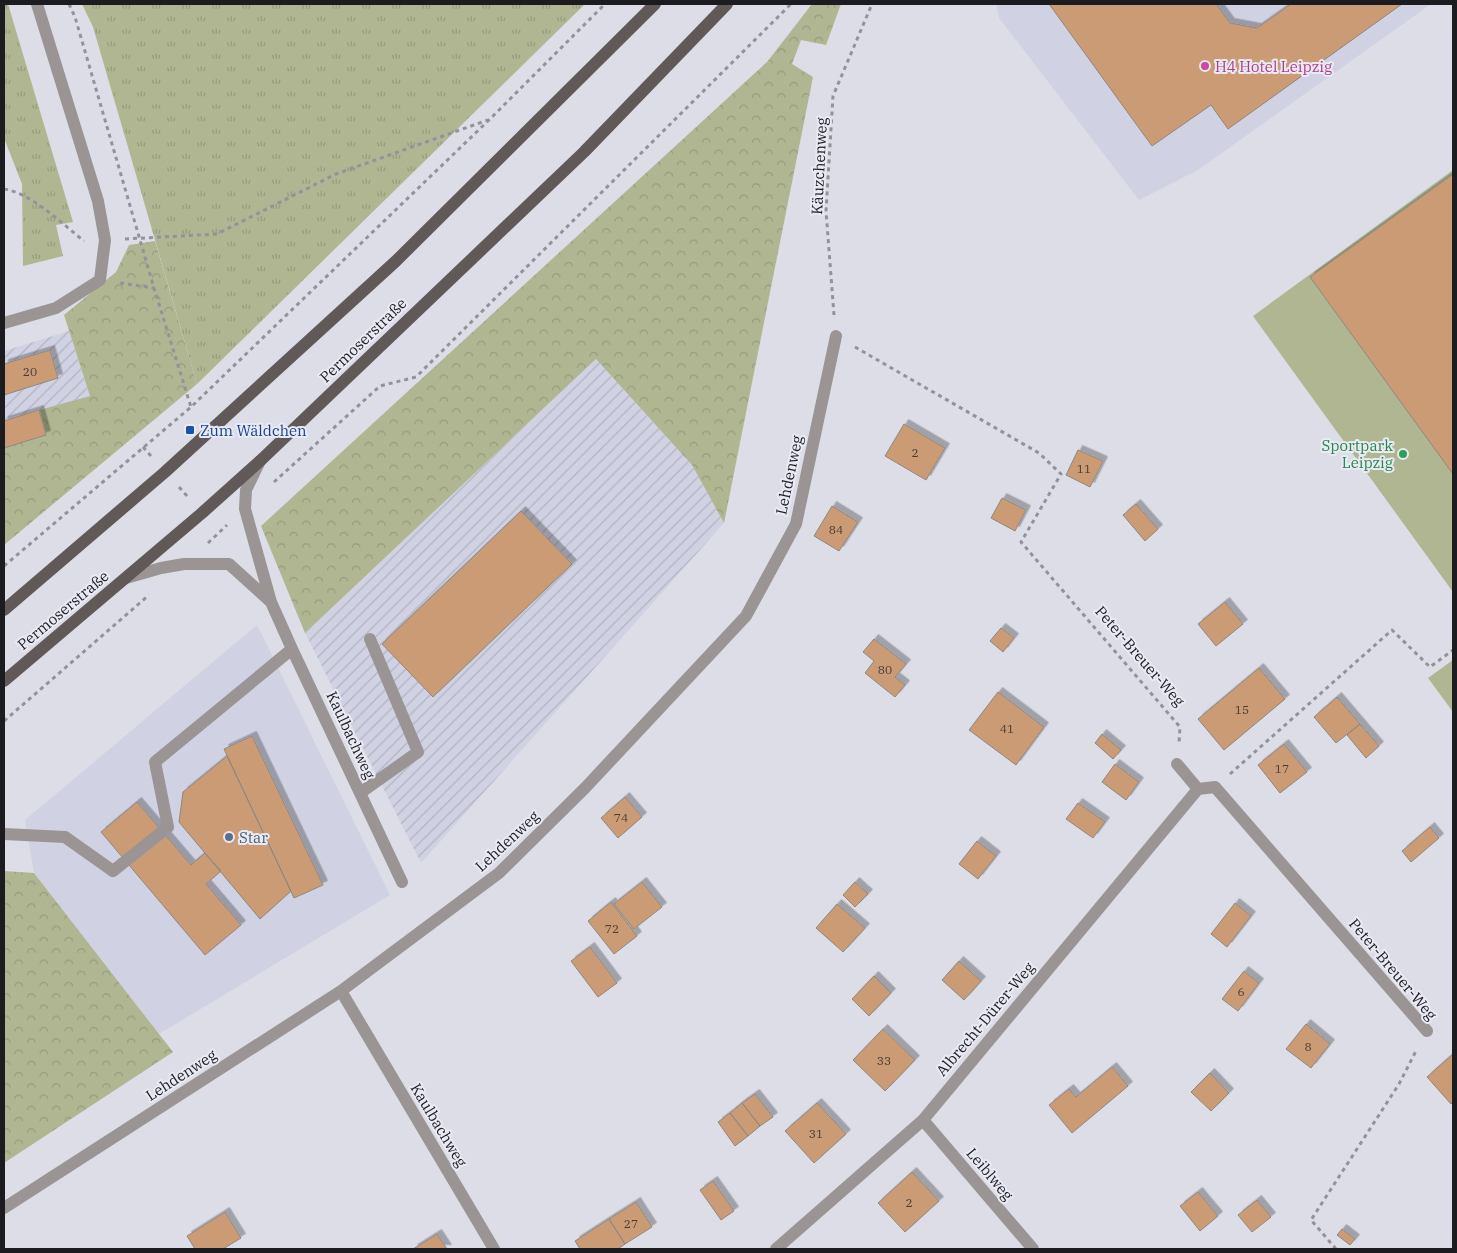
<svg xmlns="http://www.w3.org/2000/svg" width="1457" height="1253" font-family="'IBM Plex Serif',serif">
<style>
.built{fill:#d0d2e3}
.industrial{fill:url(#industrial-furrows)}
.grass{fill:url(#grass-tufts)}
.forest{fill:url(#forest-crowns)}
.pitch{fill:#afb691}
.building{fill:#ca9b75;stroke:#8f8780;filter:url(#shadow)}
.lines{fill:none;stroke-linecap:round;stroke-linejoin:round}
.path{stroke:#92939a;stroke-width:3;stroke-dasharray:4 4;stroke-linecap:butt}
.minor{stroke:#9a9594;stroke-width:12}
.major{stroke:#615957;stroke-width:12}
.hotel-dot{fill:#d1479c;stroke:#e9eaf4;stroke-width:2}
.transit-dot{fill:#1a4fb4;stroke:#e9eaf4;stroke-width:2}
.leisure-dot{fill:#2e9e5b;stroke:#e9eaf4;stroke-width:2}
.service-dot{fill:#5c6f8a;stroke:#e9eaf4;stroke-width:2}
.labels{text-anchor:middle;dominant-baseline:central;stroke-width:4;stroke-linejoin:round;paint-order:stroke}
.number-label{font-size:12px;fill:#483c35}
.hotel-label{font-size:15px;fill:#b23c85;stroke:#e9eaf4;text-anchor:start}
.street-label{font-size:15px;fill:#1c1c20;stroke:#e9eaf4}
.transit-label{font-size:15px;fill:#164399;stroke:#e9eaf4;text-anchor:start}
.leisure-label{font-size:15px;fill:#27864d;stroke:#e9eaf4;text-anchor:end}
.service-label{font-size:15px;fill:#4e5e75;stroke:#e9eaf4;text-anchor:start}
</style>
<defs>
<pattern id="industrial-furrows" width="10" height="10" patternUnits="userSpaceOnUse" patternTransform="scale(1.25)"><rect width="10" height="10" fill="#d0d2e3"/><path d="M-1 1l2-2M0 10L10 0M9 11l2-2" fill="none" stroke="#b2b4c2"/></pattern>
<pattern id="grass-tufts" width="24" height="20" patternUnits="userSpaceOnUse" patternTransform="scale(1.25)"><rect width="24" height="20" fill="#afb691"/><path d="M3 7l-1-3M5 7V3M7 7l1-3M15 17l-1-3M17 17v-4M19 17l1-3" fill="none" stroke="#969c7d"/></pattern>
<pattern id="forest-crowns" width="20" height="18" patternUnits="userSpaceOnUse" patternTransform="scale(1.25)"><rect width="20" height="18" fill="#afb691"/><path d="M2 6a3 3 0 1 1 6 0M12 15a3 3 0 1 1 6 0" fill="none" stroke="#969c7d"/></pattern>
<filter id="shadow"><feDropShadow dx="4.5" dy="-4.5" stdDeviation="0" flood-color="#0004"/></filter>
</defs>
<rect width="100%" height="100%" fill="#dcdde7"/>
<path class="built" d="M 996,4 L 1431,4 L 1198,170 L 1139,200 L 999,18 Z
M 257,625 L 390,895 L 159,1034 L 34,873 L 25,820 Z"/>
<path class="industrial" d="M 69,331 L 90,396 L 39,410 L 46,435 L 4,448 L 4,351 Z
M 596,359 L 692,465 L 724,523 L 421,863 L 305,633 Z"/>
<path class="grass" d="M 4,4 L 8,4 L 73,222 L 56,225 L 63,256 L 23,266 L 22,184 L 4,138 Z
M 82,4 L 585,4 L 197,384 L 93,27 Z"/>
<path class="forest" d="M 812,4 L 841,4 L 826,45 L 801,40 L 792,64 L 813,77 L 724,523 L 692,465 L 596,359 L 305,633 L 261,526 L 767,62 Z
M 155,241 L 197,384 L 4,545 L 4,448 L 46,435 L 39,410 L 90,396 L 64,315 L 116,272 L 129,245 Z
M 4,871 L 34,873 L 173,1052 L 4,1163 Z"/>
<path class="pitch" d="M 1453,170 L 1453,592 L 1253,316 Z
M 1453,660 L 1453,712 L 1428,678 Z"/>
<path class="building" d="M 1049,4 L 1216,4 L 1230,23 L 1257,28 L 1291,4 L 1402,4 L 1228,129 L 1211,105 L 1152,146 Z
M 1453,174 L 1453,474 L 1310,277 Z
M 50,350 L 58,378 L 4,395 L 4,364 Z
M 39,410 L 46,435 L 4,448 L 4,421 Z
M 904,424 L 945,448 L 926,480 L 885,456 Z
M 1078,450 L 1103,461 L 1090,487 L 1066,475 Z
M 1002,498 L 1026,510 L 1015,531 L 991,518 Z
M 1136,504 L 1158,529 L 1145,541 L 1123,515 Z
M 832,506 L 858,522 L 839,551 L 814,536 Z
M 521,511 L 572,564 L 433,697 L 382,644 Z
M 1225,602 L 1243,624 L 1216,646 L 1198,624 Z
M 1001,628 L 1014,638 L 1003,652 L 990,641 Z
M 874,639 L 906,664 L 895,677 L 905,685 L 895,697 L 865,673 L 874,661 L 863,652 Z
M 1259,668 L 1285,699 L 1224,750 L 1198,719 Z
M 998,692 L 1044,727 L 1016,765 L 969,730 Z
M 1337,697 L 1360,724 L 1336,743 L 1314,717 Z
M 1360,724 L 1379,746 L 1366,758 L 1347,735 Z
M 1102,734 L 1121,750 L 1113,759 L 1095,743 Z
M 252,736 L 323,885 L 294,898 L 224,749 Z
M 1284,744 L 1307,772 L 1280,793 L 1258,765 Z
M 227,756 L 291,891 L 260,919 L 179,822 L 183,792 Z
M 1115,764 L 1139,782 L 1126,800 L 1102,782 Z
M 625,797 L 642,817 L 618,838 L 601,818 Z
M 137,802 L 191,865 L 205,853 L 221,871 L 206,884 L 241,925 L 205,955 L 101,832 Z
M 1078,803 L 1105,822 L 1093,838 L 1066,819 Z
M 1430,827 L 1439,838 L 1411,862 L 1402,851 Z
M 977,841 L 996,856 L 978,879 L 959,864 Z
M 642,882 L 662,907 L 634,929 L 614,904 Z
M 855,882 L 868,894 L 855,907 L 843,895 Z
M 611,902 L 637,936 L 614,954 L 588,921 Z
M 1235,903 L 1251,916 L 1227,947 L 1211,934 Z
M 837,904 L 865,928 L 843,952 L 816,928 Z
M 590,947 L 617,983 L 598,997 L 571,961 Z
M 959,961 L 981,981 L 964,1000 L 942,980 Z
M 1244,971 L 1259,983 L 1238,1011 L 1222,999 Z
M 874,976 L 891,993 L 869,1016 L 852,999 Z
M 1306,1024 L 1330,1044 L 1311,1068 L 1286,1049 Z
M 883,1029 L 915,1060 L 885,1091 L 853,1060 Z
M 1453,1054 L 1453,1102 L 1451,1104 L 1427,1077 Z
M 1112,1067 L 1128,1086 L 1072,1133 L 1049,1105 L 1069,1089 L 1076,1097 Z
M 1210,1073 L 1229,1093 L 1211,1111 L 1191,1092 Z
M 755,1094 L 773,1117 L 760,1126 L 742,1103 Z
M 742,1103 L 760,1126 L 748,1136 L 730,1113 Z
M 817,1103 L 846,1134 L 814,1163 L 785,1131 Z
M 730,1113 L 748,1136 L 735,1146 L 718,1122 Z
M 912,1172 L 939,1201 L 905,1232 L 878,1203 Z
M 713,1181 L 734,1211 L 721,1220 L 700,1190 Z
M 1198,1192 L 1218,1216 L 1200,1231 L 1180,1206 Z
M 1257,1200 L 1271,1217 L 1252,1232 L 1238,1215 Z
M 636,1202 L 652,1227 L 625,1244 L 609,1219 Z
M 225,1212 L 241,1238 L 223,1249 L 195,1249 L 187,1236 Z
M 609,1219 L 625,1244 L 618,1249 L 580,1249 L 575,1241 Z
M 1342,1229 L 1355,1239 L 1350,1245 L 1337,1235 Z
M 437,1234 L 447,1249 L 413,1249 Z"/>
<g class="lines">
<path class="path" d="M 69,4 L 75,17 L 154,288 L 191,407
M 4,189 C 33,194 61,223 84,241
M 125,239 L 217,234 L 336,174 L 488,120
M 120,283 L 154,288
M 834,315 L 826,211 L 833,96 L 872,4
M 855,347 L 1039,453 L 1061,474 L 1021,542 L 1180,727 L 1179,743
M 143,447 L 151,456
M 274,482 L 380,386 L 416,377 L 791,4
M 179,487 L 188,497
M 208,543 L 227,525
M 4,566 L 191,407 L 489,120 L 605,4
M 4,721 L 149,595
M 1230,774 L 1392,630 L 1430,667 L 1453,650
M 1336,1249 L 1311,1220 L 1399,1084 L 1417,1049"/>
<path class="minor" d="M 4,323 L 56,308 L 100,280 L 105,240 L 98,201 L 37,4
M 260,461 L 246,490 L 245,509 L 271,602 L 292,649 L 402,882
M 126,578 L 161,568 L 184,564 L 229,564 L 271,602
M 1177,764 L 1198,789 L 1215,787 L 1427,1031
M 360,793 L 418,752 L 370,639
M 4,834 L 65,837 L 113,871 L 168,827 L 155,762 L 292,649
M 341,991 L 494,1249
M 923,1120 L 1033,1249
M 4,1208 L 341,991 L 499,873 L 585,788 L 746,616 L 796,524 L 836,336
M 776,1249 L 923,1120 L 1198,789"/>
<path class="major" d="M 4,610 L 165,472 L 396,261 L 655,4
M 4,681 L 202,513 L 260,461 L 584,152 L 727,4"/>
</g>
<circle class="hotel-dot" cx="1205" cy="66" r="5"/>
<rect class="transit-dot" x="185" y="425" width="10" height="10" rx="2.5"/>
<circle class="leisure-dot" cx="1403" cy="454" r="5"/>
<circle class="service-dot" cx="229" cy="837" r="5"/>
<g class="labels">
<g class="number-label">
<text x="30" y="371">20</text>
<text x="915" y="452">2</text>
<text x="1084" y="468">11</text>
<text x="836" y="529">84</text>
<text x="885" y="669">80</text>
<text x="1242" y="709">15</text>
<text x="1007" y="728">41</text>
<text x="1282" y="768">17</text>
<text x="621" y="817">74</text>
<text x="612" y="928">72</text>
<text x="1241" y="991">6</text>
<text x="1308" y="1046">8</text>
<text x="884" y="1060">33</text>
<text x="816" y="1133">31</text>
<text x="909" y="1202">2</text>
<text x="631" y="1223">27</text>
</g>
<g class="hotel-label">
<text x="1215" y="66">H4 Hotel Leipzig</text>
</g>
<g class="street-label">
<text transform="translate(819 166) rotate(-87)">Käuzchenweg</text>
<text transform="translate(363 340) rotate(-44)">Permoserstraße</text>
<text transform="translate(789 475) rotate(-78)">Lehdenweg</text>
<text transform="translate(63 610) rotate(-40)">Permoserstraße</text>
<text transform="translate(1140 656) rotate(49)">Peter-Breuer-Weg</text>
<text transform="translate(351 735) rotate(65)">Kaulbachweg</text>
<text transform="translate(507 841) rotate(-43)">Lehdenweg</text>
<text transform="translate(1393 969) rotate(50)">Peter-Breuer-Weg</text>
<text transform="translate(985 1019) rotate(-50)">Albrecht-Dürer-Weg</text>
<text transform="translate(181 1075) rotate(-33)">Lehdenweg</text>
<text transform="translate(439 1125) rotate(59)">Kaulbachweg</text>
<text transform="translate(990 1174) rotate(50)">Leiblweg</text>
</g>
<g class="transit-label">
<text x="200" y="430">Zum Wäldchen</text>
</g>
<g class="leisure-label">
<text x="1393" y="445">Sportpark<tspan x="1393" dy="17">Leipzig</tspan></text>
</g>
<g class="service-label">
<text x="239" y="837">Star</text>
</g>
</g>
<rect width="1457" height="1253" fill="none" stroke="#1c1c20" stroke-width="10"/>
</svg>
